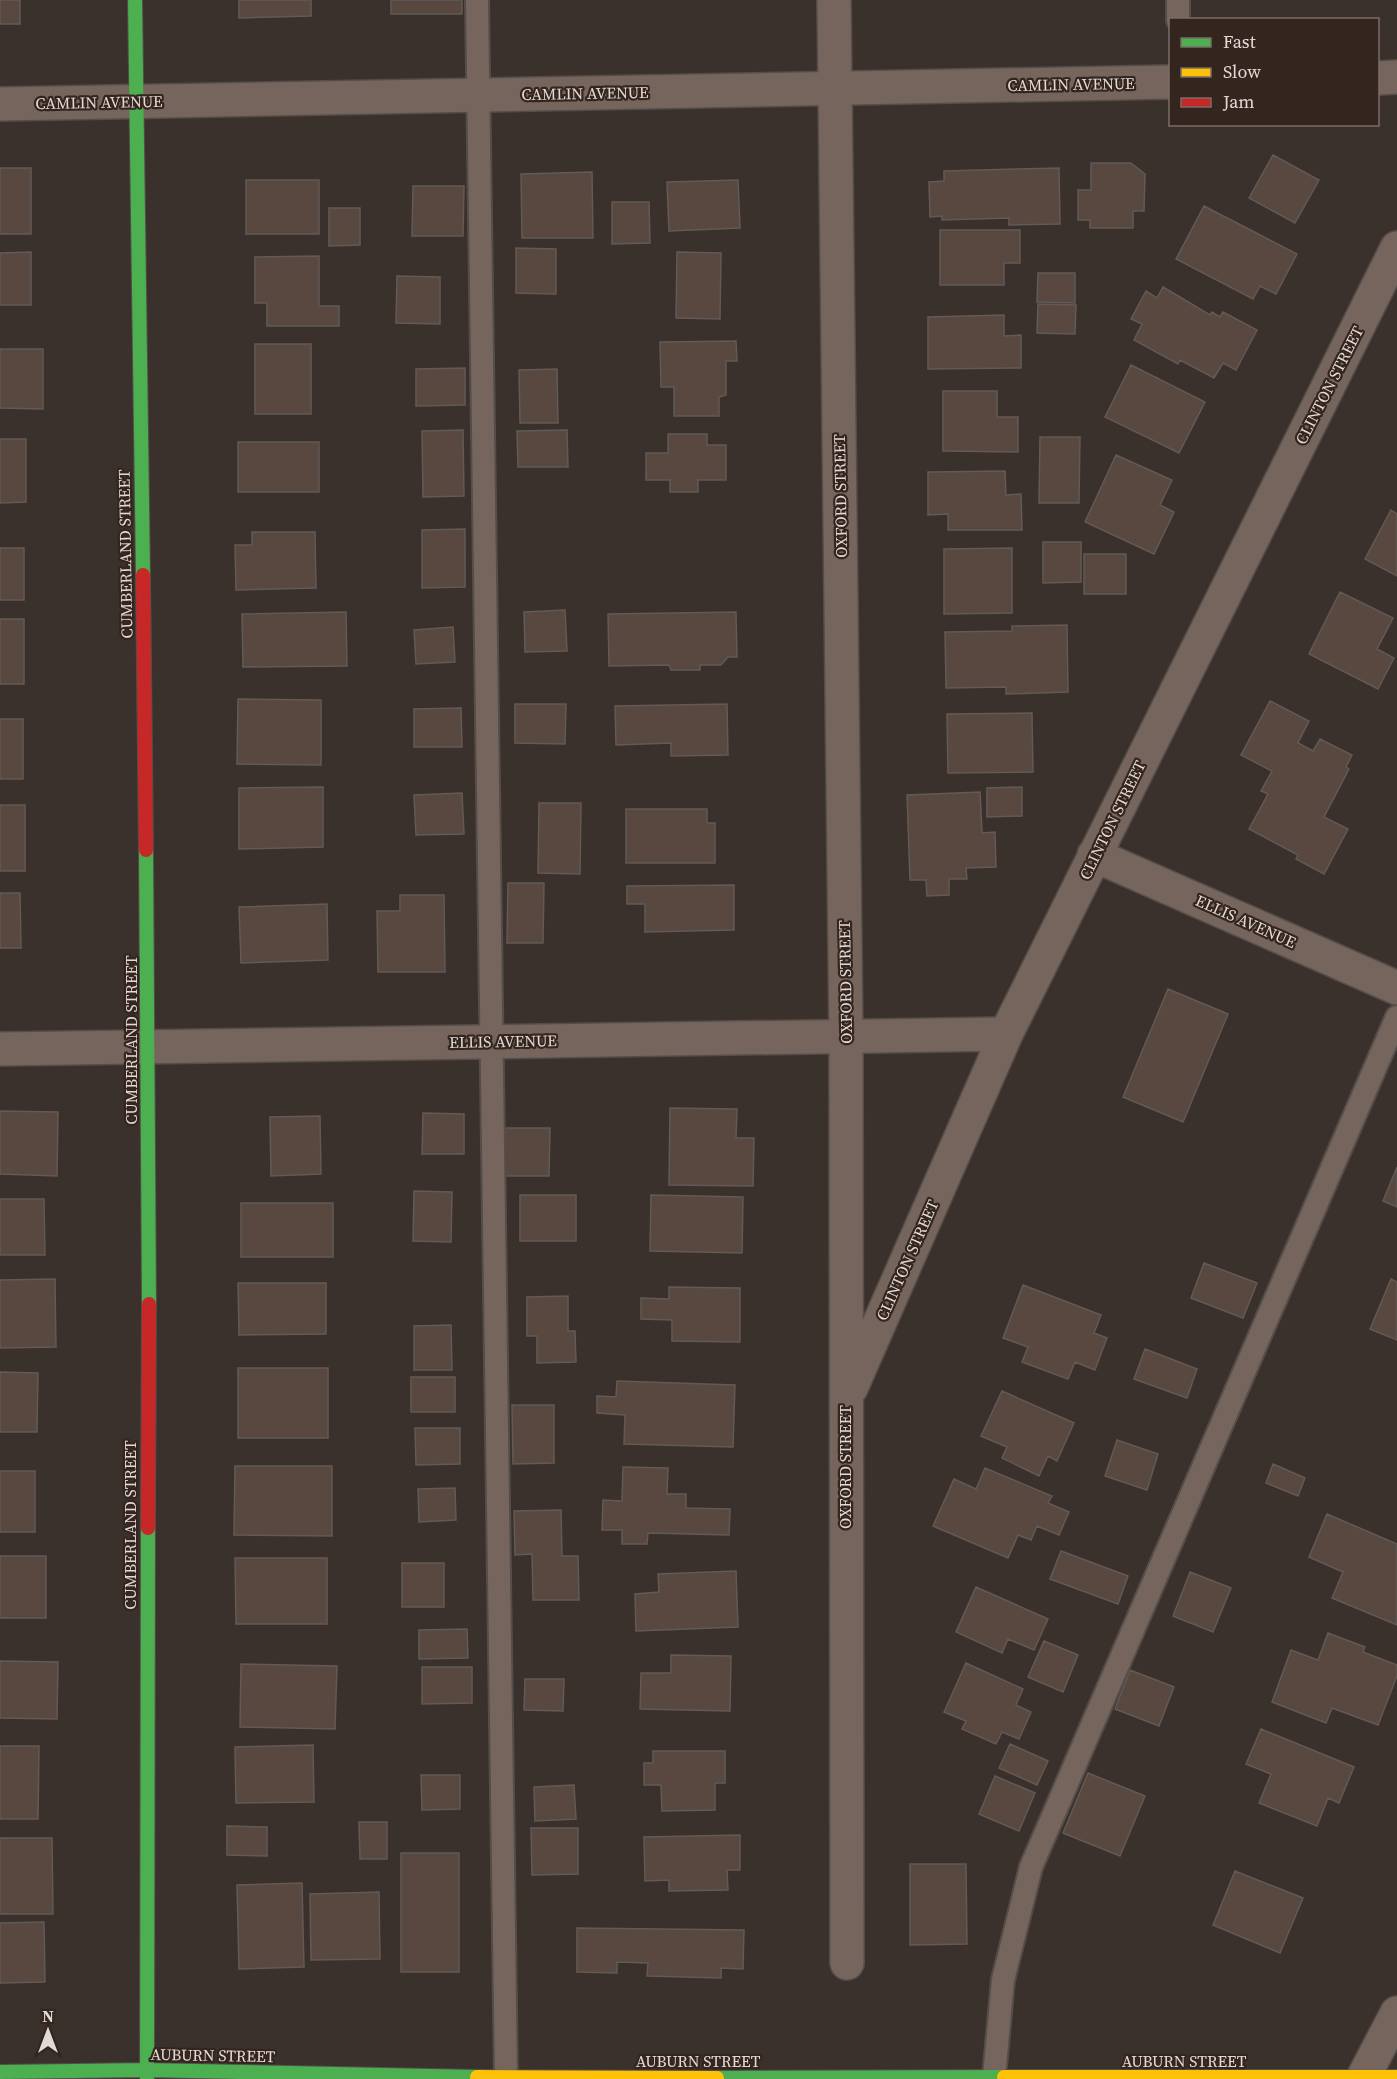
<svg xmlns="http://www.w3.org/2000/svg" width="1397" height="2079" font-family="'Source Serif 4',serif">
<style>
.building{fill:#58483f;stroke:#625a57;stroke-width:1.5}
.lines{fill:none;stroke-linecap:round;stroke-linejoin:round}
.lane-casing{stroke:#544d49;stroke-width:26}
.street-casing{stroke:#544d49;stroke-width:36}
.fast-casing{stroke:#544d49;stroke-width:16}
.slow-casing{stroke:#544d49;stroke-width:16}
.jam-casing{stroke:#544d49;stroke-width:16}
.lane{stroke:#76655d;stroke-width:22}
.street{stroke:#76655d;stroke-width:33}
.fast{stroke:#4caf50;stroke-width:14}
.slow{stroke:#ffc107;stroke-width:14}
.jam{stroke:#c62828;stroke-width:14}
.labels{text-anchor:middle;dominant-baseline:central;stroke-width:4.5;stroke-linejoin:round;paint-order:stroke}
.street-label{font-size:16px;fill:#e4dad5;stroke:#34251f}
</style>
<rect width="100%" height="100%" fill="#3a312d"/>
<path class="building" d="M 0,0 L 20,0 L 20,24 L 0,24 Z
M 239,0 L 311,0 L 311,16 L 239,18 Z
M 391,0 L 462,0 L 462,14 L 391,14 Z
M 1273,155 L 1319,180 L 1295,223 L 1249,198 Z
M 1091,163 L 1131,163 L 1145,174 L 1144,211 L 1133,211 L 1133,228 L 1090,228 L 1090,220 L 1078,220 L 1078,190 L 1091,190 Z
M 0,168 L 31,168 L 31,234 L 0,234 Z
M 1059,168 L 1060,224 L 1009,225 L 1009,218 L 942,220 L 942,216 L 930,217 L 929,182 L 944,181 L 944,171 Z
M 592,172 L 593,238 L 522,238 L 521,174 Z
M 246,180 L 319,180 L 319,234 L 246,234 Z
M 738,180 L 740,228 L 669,231 L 667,182 Z
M 413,186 L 464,186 L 463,236 L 412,236 Z
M 612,202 L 649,202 L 650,243 L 612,244 Z
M 1204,206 L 1297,254 L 1276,294 L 1260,286 L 1253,299 L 1176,259 Z
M 329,208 L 360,208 L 360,245 L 329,246 Z
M 940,230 L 1020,230 L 1020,263 L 1004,263 L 1004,285 L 940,285 Z
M 516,248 L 556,249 L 556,294 L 516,293 Z
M 31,252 L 31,305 L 0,305 L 0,253 Z
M 677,252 L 721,253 L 720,319 L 676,318 Z
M 319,256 L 319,306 L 339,306 L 339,326 L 267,326 L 267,303 L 255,303 L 255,257 Z
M 1038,273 L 1075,273 L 1075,303 L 1037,302 Z
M 397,276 L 440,277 L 440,324 L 396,323 Z
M 1163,287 L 1210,315 L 1212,312 L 1220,317 L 1223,312 L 1257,330 L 1236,370 L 1223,363 L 1214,378 L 1180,360 L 1178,364 L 1134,340 L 1142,324 L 1131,319 L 1146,291 L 1157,298 Z
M 1038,304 L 1076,305 L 1075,334 L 1037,333 Z
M 1004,315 L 1004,336 L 1021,335 L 1021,368 L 928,369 L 928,317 Z
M 736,341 L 737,361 L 726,361 L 726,395 L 719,397 L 719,416 L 674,416 L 674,387 L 661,387 L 660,342 Z
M 255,344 L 311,344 L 311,414 L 255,414 Z
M 0,349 L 43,349 L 43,409 L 0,408 Z
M 1131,365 L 1205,402 L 1179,453 L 1105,417 Z
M 465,368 L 465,405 L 416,406 L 416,369 Z
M 557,369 L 558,423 L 520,423 L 519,370 Z
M 943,391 L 997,391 L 997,417 L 1018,417 L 1018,452 L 943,451 Z
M 463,430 L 464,496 L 423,497 L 422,431 Z
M 567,430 L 568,467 L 518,467 L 517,431 Z
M 668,434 L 707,434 L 707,445 L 726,445 L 726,480 L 698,480 L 698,492 L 670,492 L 670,480 L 646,480 L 646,453 L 668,453 Z
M 1040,437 L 1080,437 L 1079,503 L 1039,503 Z
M 0,439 L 26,439 L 26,502 L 0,503 Z
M 238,442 L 319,442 L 319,492 L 238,492 Z
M 1116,455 L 1172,480 L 1160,505 L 1174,512 L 1154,554 L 1085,522 Z
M 1005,471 L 1006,495 L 1021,494 L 1022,530 L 948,530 L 948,514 L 928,515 L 928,472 Z
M 1391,510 L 1397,514 L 1397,576 L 1365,559 Z
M 465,529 L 465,587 L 422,588 L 422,530 Z
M 252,532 L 315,532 L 316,588 L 236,590 L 235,545 L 252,545 Z
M 1043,542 L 1081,542 L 1081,582 L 1043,583 Z
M 0,548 L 24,548 L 24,600 L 0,600 Z
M 1012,548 L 1012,613 L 944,614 L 944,549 Z
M 1084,554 L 1126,554 L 1126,594 L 1084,594 Z
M 1340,592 L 1393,618 L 1377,649 L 1394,658 L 1378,689 L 1309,654 Z
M 565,610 L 567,651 L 525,652 L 524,612 Z
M 346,612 L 347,666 L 243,667 L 242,614 Z
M 736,612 L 737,657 L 728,657 L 721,665 L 700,665 L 700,670 L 671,670 L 669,665 L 609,666 L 608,614 Z
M 0,619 L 24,619 L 24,684 L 0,684 Z
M 1067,625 L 1068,692 L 1006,694 L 1006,687 L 946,688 L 945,632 L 1012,631 L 1012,626 Z
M 453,627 L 455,662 L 416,664 L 414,630 Z
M 238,699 L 321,700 L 321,765 L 237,764 Z
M 1270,701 L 1309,721 L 1298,743 L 1313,751 L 1320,739 L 1352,755 L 1346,767 L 1349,769 L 1324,817 L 1348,829 L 1324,874 L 1296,859 L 1298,855 L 1249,829 L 1268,794 L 1261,791 L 1272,771 L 1241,755 Z
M 515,704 L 566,704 L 565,744 L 515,743 Z
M 727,704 L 728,755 L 671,756 L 671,743 L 616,745 L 615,706 Z
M 461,708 L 462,747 L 414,747 L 414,709 Z
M 1032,713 L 1033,772 L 948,773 L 947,714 Z
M 0,719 L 23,719 L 23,779 L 0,779 Z
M 323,787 L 323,847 L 239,849 L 239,788 Z
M 1022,787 L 1022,816 L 987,817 L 987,788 Z
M 980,792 L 982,833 L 995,832 L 996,867 L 966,868 L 967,879 L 949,879 L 949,895 L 927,896 L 926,880 L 910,880 L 907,795 Z
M 462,793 L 464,834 L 416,835 L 414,795 Z
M 539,803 L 581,803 L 580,874 L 538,873 Z
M 0,805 L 25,805 L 25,871 L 0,871 Z
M 626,809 L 707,809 L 707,823 L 715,823 L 715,863 L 626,863 Z
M 508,883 L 544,883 L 543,943 L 507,943 Z
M 734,885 L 734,930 L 645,932 L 645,904 L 627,904 L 627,886 Z
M 0,893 L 20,893 L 21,948 L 0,948 Z
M 400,895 L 444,895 L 445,972 L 378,972 L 377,911 L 400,911 Z
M 327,904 L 328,960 L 241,963 L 239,907 Z
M 1168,989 L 1228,1014 L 1183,1122 L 1123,1097 Z
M 670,1108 L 737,1109 L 736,1138 L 754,1138 L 753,1186 L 669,1185 Z
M 0,1111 L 58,1112 L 57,1176 L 0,1174 Z
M 423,1113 L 464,1114 L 464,1154 L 422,1154 Z
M 320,1116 L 321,1174 L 271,1176 L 270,1117 Z
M 505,1128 L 550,1128 L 549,1176 L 504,1176 Z
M 1397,1167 L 1397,1207 L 1383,1201 Z
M 414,1191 L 452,1192 L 451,1242 L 413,1241 Z
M 520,1195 L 576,1195 L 576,1241 L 520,1241 Z
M 651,1195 L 743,1197 L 742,1253 L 650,1251 Z
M 0,1199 L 44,1199 L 45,1255 L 0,1255 Z
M 241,1203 L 333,1203 L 333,1257 L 241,1257 Z
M 1204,1263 L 1257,1283 L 1243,1318 L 1191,1298 Z
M 55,1279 L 56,1347 L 0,1348 L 0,1280 Z
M 1391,1279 L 1397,1282 L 1397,1340 L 1370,1329 Z
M 238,1283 L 326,1283 L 326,1334 L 239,1335 Z
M 1023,1285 L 1101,1315 L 1094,1333 L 1107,1338 L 1095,1370 L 1075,1362 L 1068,1379 L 1022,1362 L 1028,1347 L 1003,1338 Z
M 669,1287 L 740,1288 L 740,1342 L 672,1341 L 672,1320 L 641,1319 L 641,1298 L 669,1299 Z
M 568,1296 L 568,1331 L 575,1331 L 576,1362 L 537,1363 L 537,1336 L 527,1336 L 527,1297 Z
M 451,1325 L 452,1370 L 414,1370 L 414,1326 Z
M 1145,1349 L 1197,1369 L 1187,1398 L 1134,1379 Z
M 238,1368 L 328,1368 L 328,1438 L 238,1438 Z
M 0,1372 L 38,1373 L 37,1432 L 0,1432 Z
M 411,1377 L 455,1377 L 455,1412 L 411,1412 Z
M 617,1381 L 735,1385 L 733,1447 L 624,1444 L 625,1415 L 597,1413 L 597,1396 L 616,1397 Z
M 1002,1391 L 1074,1423 L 1057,1461 L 1048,1456 L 1039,1476 L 1002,1458 L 1007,1447 L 981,1436 Z
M 512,1405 L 554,1405 L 554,1463 L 513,1464 Z
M 415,1428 L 460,1428 L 460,1464 L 416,1465 Z
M 1117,1440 L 1158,1454 L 1147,1490 L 1105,1476 Z
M 1273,1464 L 1305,1478 L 1298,1496 L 1266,1483 Z
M 235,1466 L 332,1466 L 332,1536 L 234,1535 Z
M 623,1467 L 668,1468 L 667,1494 L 686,1494 L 686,1508 L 730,1509 L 729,1535 L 648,1533 L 647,1544 L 622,1544 L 622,1530 L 602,1530 L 603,1500 L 622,1501 Z
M 985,1468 L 1052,1496 L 1048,1503 L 1069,1512 L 1059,1535 L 1037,1526 L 1031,1540 L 1018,1535 L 1008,1558 L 933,1526 L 954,1479 L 976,1489 Z
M 0,1471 L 35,1471 L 35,1532 L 0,1532 Z
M 455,1488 L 456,1520 L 419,1522 L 418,1489 Z
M 561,1510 L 562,1556 L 578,1556 L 579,1600 L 533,1600 L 532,1554 L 515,1555 L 514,1511 Z
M 1327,1514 L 1397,1544 L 1397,1625 L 1332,1598 L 1343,1572 L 1309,1557 Z
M 1061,1551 L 1128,1576 L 1118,1604 L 1050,1579 Z
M 0,1556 L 46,1556 L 46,1618 L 0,1618 Z
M 235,1558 L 327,1558 L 327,1624 L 236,1624 Z
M 402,1563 L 444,1563 L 444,1607 L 402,1607 Z
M 736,1571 L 738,1627 L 636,1631 L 635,1594 L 659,1592 L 658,1574 Z
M 1190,1572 L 1231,1588 L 1213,1632 L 1173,1616 Z
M 976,1587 L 1048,1619 L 1034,1650 L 1008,1639 L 1002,1653 L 956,1632 Z
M 467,1629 L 468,1658 L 419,1659 L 419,1630 Z
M 1328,1633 L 1365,1647 L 1363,1652 L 1397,1665 L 1397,1676 L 1378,1725 L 1332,1708 L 1326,1723 L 1272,1702 L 1291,1650 L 1318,1660 Z
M 1044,1641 L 1078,1655 L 1063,1692 L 1028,1677 Z
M 671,1655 L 731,1656 L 730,1711 L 640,1709 L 641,1673 L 671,1673 Z
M 0,1661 L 58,1662 L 57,1719 L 0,1718 Z
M 966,1663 L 1023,1689 L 1016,1705 L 1031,1712 L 1019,1739 L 1002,1732 L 996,1744 L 962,1729 L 966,1721 L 944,1712 Z
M 241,1664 L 337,1666 L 335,1729 L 240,1727 Z
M 422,1667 L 472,1667 L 472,1703 L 422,1704 Z
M 1130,1670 L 1174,1687 L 1159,1726 L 1115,1709 Z
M 525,1679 L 564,1679 L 563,1711 L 524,1710 Z
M 1261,1729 L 1354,1767 L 1339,1803 L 1328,1798 L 1317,1826 L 1259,1803 L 1271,1774 L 1246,1764 Z
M 1010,1744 L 1048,1761 L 1037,1785 L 999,1768 Z
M 313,1745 L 314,1802 L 236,1803 L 235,1747 Z
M 0,1746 L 39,1746 L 38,1819 L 0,1819 Z
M 653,1751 L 725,1751 L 725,1783 L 715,1783 L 715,1810 L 662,1811 L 661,1785 L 644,1785 L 644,1763 L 653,1763 Z
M 1088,1773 L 1145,1796 L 1120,1856 L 1063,1833 Z
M 421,1775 L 460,1775 L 460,1809 L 422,1810 Z
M 995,1776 L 1035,1793 L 1019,1831 L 979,1814 Z
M 574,1785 L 576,1819 L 535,1821 L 534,1787 Z
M 359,1822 L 387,1822 L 387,1859 L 360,1859 Z
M 227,1826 L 267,1827 L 267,1856 L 227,1855 Z
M 531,1828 L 578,1828 L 578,1874 L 532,1875 Z
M 740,1835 L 740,1870 L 727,1870 L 728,1890 L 669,1891 L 669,1880 L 645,1881 L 644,1837 Z
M 0,1838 L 52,1838 L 53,1914 L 0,1914 Z
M 401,1853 L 459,1853 L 459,1972 L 401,1972 Z
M 910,1864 L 966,1864 L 967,1944 L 910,1945 Z
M 1235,1871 L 1303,1898 L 1280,1953 L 1213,1925 Z
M 302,1883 L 304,1967 L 239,1969 L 237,1885 Z
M 379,1892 L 380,1959 L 311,1960 L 310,1894 Z
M 44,1922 L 45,1982 L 0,1983 L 0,1923 Z
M 577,1928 L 744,1930 L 743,1969 L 721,1968 L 721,1978 L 647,1976 L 648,1963 L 617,1962 L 617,1973 L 577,1972 Z"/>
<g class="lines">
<g class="lane-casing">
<path id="lane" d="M 477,0 L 506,2078
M 1178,20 L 1178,0
M 994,2077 L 1003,1980 L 1031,1867 L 1397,1017"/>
</g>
<g class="street-casing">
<path id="street" d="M 834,0 L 846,1036 L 847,1963
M 1378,78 L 1397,77
M 0,104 L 1170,82
M 1094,855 L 1397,988
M 0,1049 L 1006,1034
M 851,1388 L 1006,1034 L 1397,248
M 1363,2078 L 1397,2013"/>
</g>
<g class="fast-casing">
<path id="fast" d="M 135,0 L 143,575
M 146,850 L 149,1304
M 0,2072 L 145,2070 L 477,2077
M 717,2078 L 1004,2077
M 147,2079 L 148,1528"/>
</g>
<g class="slow-casing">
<path id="slow" d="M 477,2077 L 717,2078
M 1004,2077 L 1397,2077"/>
</g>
<g class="jam-casing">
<path id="jam" d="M 143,575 L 146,850
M 148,1528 L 149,1304"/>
</g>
<use href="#lane" class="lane"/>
<use href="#street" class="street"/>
<use href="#fast" class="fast"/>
<use href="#slow" class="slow"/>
<use href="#jam" class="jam"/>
</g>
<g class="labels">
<g class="street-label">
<text transform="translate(1071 84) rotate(-1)">CAMLIN AVENUE</text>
<text transform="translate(585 93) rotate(-1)">CAMLIN AVENUE</text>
<text transform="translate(99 102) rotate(-1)">CAMLIN AVENUE</text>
<text transform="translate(1329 385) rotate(-63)">CLINTON STREET</text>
<text transform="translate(840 496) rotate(-91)">OXFORD STREET</text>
<text transform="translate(125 554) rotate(-91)">CUMBERLAND STREET</text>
<text transform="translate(1112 820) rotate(-64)">CLINTON STREET</text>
<text transform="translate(1246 921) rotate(24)">ELLIS AVENUE</text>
<text transform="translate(845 982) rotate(-91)">OXFORD STREET</text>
<text transform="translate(131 1040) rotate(-90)">CUMBERLAND STREET</text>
<text transform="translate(503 1041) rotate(-1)">ELLIS AVENUE</text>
<text transform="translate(907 1260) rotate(-66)">CLINTON STREET</text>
<text transform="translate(845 1467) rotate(-90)">OXFORD STREET</text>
<text transform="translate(130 1525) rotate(-90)">CUMBERLAND STREET</text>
<text transform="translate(213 2055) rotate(1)">AUBURN STREET</text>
<text x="698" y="2061">AUBURN STREET</text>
<text x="1184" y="2061">AUBURN STREET</text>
</g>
</g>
<rect x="1169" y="18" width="210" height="108" fill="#34251f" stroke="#7a6d68" stroke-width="1.5"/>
<rect x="1181" y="38" width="30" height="9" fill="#4caf50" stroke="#7a6d68" stroke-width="1.5"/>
<text x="1223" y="48" font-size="18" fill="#e4dad5">Fast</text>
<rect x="1181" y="68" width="30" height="9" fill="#ffc107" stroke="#7a6d68" stroke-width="1.5"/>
<text x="1223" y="78" font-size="18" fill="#e4dad5">Slow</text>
<rect x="1181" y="98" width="30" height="9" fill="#c62828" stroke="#7a6d68" stroke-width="1.5"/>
<text x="1223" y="108" font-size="18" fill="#e4dad5">Jam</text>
<g transform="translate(48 2031)" stroke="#34251f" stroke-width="4.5" paint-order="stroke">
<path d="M0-4.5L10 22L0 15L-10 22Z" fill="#e4dad5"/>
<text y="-9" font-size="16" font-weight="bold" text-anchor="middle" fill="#e4dad5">N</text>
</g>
</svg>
